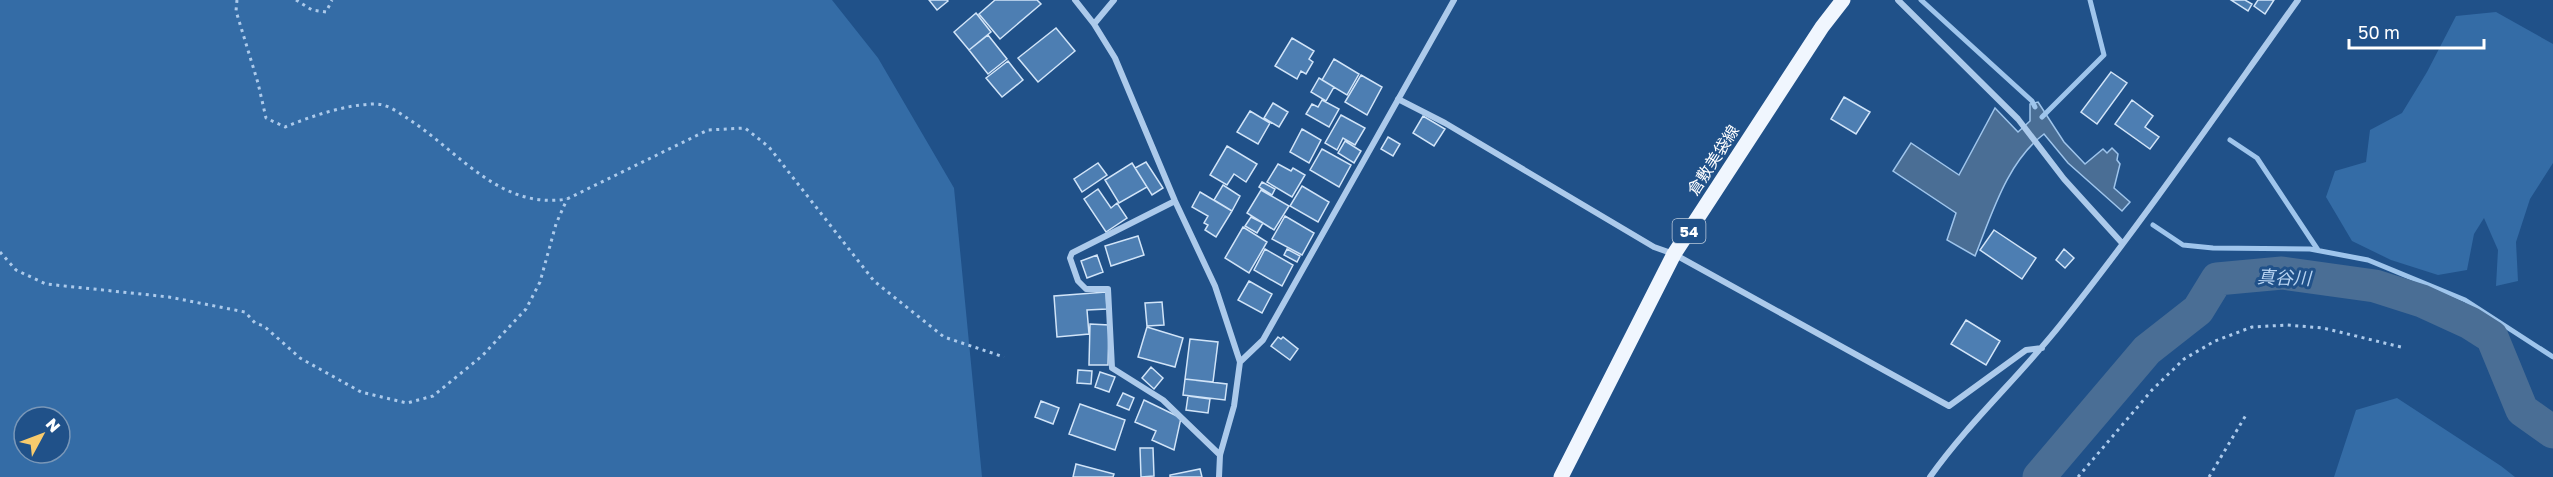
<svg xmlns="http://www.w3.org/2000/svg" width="2553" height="477" font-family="'Golos Text','Noto Sans JP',sans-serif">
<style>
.green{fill:#346ca6;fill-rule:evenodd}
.water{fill:#4a6e95;stroke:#9fc5ec;stroke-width:1.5}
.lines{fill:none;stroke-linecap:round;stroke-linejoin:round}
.stream{stroke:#9fc5ec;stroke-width:5}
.river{stroke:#4a6e95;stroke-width:33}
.building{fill:#4d7eb2;stroke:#d1e4f8;stroke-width:1.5}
.path{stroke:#accaeb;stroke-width:3;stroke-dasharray:3 4.5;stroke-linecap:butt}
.minor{stroke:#accaeb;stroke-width:6}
.primary{stroke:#f0f6fe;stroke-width:15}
.labels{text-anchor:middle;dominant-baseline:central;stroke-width:6;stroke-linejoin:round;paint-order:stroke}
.shield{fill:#205189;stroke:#bccbdc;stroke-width:1.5}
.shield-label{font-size:15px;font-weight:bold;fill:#fff}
.street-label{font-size:16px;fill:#fff;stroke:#205189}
.water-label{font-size:18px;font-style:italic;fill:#b8d4f2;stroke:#205189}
</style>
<rect width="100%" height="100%" fill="#205189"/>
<path class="green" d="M 0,0 L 832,0 L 878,58 L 954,188 L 982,477 L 0,477 ZM 24,417 L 60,417 L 60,453 L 24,453 Z
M 2496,12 L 2553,44 L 2553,163 L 2530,199 L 2516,242 L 2518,281 L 2496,286 L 2498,250 L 2484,218 L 2474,234 L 2467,270 L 2438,275 L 2391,260 L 2352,241 L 2326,197 L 2335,171 L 2366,162 L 2370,130 L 2402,113 L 2427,72 L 2456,16 Z
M 2397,398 L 2501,466 L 2515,477 L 2334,477 L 2356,410 Z"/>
<path class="water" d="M 2038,102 L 2064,142 L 2085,164 L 2103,149 L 2107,153 L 2112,148 L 2118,154 L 2117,160 L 2120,164 L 2114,188 L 2130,202 L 2122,211 L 2068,163 L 2044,134 C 2007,162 1992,214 1975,256 L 1947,240 L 1956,213 L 1893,171 L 1911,143 L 1959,175 L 1995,108 L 2018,132 L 2030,121 L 2030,104 Z"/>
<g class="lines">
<path class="stream" d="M 1921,0 L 2032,101 L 2035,107
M 2042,117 L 2104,55 L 2090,0
M 2230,140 L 2257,158 L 2318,250
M 2153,225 L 2183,245 L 2213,248 L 2310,249 L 2368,260 L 2465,300 L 2553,357"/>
<path class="river" d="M 2039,477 L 2147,350 L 2198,310 L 2217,279 L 2282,273 L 2375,286 L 2422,301 L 2470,323 L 2492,337 L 2522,410 L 2553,432"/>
</g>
<path class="building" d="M 929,0 L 947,0 L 948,1 L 937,10 Z
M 995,0 L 1037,0 L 1041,4 L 1000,39 L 979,14 Z
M 2231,0 L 2245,0 L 2252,4 L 2248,11 Z
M 2258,0 L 2274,0 L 2265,14 L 2254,6 Z
M 976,13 L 991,32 L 969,50 L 954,32 Z
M 1056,28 L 1075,51 L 1038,82 L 1018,58 Z
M 988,35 L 1007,59 L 988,74 L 969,50 Z
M 1292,38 L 1314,51 L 1309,59 L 1313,62 L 1306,74 L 1301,71 L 1297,79 L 1275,66 Z
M 1334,59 L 1359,74 L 1347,95 L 1322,80 Z
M 1008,61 L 1023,80 L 1002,97 L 986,78 Z
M 2111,72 L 2127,83 L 2097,124 L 2081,112 Z
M 1361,75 L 1382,87 L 1367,115 L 1345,102 Z
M 1319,78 L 1334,87 L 1326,101 L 1311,92 Z
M 1844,97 L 1870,112 L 1856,134 L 1831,119 Z
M 1322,100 L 1339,109 L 1329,127 L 1306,114 L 1312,104 L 1318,107 Z
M 2132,100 L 2153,116 L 2145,127 L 2159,137 L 2150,149 L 2115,124 Z
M 1273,103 L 1288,112 L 1279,127 L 1264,118 Z
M 1250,111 L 1270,123 L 1258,144 L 1237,132 Z
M 1341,115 L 1365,128 L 1355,145 L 1343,138 L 1337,150 L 1325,143 Z
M 1423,116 L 1445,129 L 1434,146 L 1413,133 Z
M 1302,129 L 1321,140 L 1309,163 L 1290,152 Z
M 1388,137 L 1400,144 L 1393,156 L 1381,149 Z
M 1345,141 L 1361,151 L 1354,163 L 1338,153 Z
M 1227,146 L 1257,164 L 1246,182 L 1234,174 L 1227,185 L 1210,175 Z
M 1322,149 L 1351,165 L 1339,187 L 1310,170 Z
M 1146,162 L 1163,188 L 1152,195 L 1135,168 Z
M 1098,163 L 1107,175 L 1082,192 L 1074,179 Z
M 1132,163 L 1147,187 L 1119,203 L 1105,180 Z
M 1278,164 L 1291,171 L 1293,168 L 1305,175 L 1292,197 L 1267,182 Z
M 1262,182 L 1275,189 L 1272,195 L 1259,187 Z
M 1223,185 L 1240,196 L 1232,211 L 1214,200 Z
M 1302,186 L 1329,202 L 1318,222 L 1290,206 Z
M 1098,189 L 1111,208 L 1117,203 L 1127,218 L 1106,232 L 1084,199 Z
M 1261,190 L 1289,206 L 1274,230 L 1247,213 Z
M 1200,192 L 1232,211 L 1216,237 L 1205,230 L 1208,225 L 1204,223 L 1208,216 L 1192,207 Z
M 1285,216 L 1314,233 L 1302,255 L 1272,239 Z
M 1251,217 L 1263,223 L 1257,233 L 1245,226 Z
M 1243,227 L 1267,242 L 1249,273 L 1225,258 Z
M 1994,230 L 2036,258 L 2022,279 L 1980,250 Z
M 1138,236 L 1144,255 L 1111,266 L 1105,246 Z
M 1265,249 L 1293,265 L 1282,286 L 1254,270 Z
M 1287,249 L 1300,256 L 1297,262 L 1284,255 Z
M 2064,249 L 2074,258 L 2065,268 L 2056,260 Z
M 1097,255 L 1103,272 L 1087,278 L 1081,261 Z
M 1249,281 L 1272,294 L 1262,313 L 1238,300 Z
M 1106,292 L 1107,309 L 1087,310 L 1089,334 L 1057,337 L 1054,296 Z
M 1162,302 L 1164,325 L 1147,326 L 1145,303 Z
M 1966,320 L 2000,341 L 1986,365 L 1951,344 Z
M 1090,324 L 1109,325 L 1108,365 L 1089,365 Z
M 1147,327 L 1183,338 L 1175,367 L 1138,357 Z
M 1278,337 L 1281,339 L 1283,337 L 1298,349 L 1290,360 L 1271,346 Z
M 1190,339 L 1218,342 L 1213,382 L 1185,379 Z
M 1151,367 L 1163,378 L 1154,389 L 1142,378 Z
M 1078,370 L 1092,371 L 1091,384 L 1077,383 Z
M 1100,372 L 1115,377 L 1109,392 L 1095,387 Z
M 1185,379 L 1227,384 L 1225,400 L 1183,395 Z
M 1123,393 L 1134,398 L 1129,410 L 1117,405 Z
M 1188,396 L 1210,399 L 1208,413 L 1186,410 Z
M 1144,400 L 1181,418 L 1174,450 L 1152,440 L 1156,431 L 1135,422 Z
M 1041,401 L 1059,408 L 1053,424 L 1035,417 Z
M 1080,404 L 1125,420 L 1115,450 L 1069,434 Z
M 1140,448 L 1153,448 L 1154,476 L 1141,477 Z
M 1076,464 L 1114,474 L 1113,477 L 1073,477 Z
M 1200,469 L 1202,477 L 1170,477 L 1170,475 Z"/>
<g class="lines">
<path class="path" d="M 237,0 L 236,11 L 258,83 L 266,118 L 285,127 C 312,116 344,105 373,104 C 387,103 399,113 410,120 C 460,153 501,210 567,199 L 708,130 L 745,128 L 769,147 L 874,281 L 944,337 L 1004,357
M 296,0 L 312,10 L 326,12 L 332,0
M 0,252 L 16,270 L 46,284 L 169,297 L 245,312 L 255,323 L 264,326 L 300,358 L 361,392 L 407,403 L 433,396 L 482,356 L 526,309 L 540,282 L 556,224 L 567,199
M 2078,477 L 2152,390 L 2184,359 L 2215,341 L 2252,327 L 2287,325 L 2323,328 L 2405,348
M 2209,477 L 2246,415"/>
<path class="minor" d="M 1075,0 L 1094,24 L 1115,58 L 1175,201 L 1215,286 L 1240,362 L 1234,406 L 1220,455 L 1219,477
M 1898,0 L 2018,119 L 2064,179 L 2122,243
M 1094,24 L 1114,0
M 1398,99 L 1445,123 L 1654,247 L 1674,254 L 1949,406 L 2026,350 L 2042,348
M 1175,201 L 1072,253 L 1070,258 L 1078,281 L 1086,289 L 1108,289 L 1112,368 L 1163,400 L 1220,455
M 1240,362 L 1263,340 L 1454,0
M 1930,477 C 1969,422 2019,377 2061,324 C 2144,220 2220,109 2298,0"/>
<path class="primary" d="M 1561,477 L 1674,254 L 1822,27 L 1843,0"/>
</g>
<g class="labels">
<rect class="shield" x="1672.5" y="219" width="33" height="24" rx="4.5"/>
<g class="shield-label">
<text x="1689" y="231">54</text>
</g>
<g class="street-label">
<text transform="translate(1713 160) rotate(-57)">倉敷美袋線</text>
</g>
<g class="water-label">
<text transform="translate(2284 277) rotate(2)">真谷川</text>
</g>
</g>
<g transform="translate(42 435) rotate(49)"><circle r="28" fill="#205189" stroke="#7997b8" stroke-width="1.5"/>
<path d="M0-4.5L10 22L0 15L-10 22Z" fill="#f8cb6d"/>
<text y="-9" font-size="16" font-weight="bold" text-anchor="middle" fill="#ffffff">N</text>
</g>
<path d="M2349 39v9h135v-9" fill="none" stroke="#ffffff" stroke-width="3"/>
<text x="2358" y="39" font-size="18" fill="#ffffff" stroke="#205189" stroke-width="4.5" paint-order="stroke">50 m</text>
</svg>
